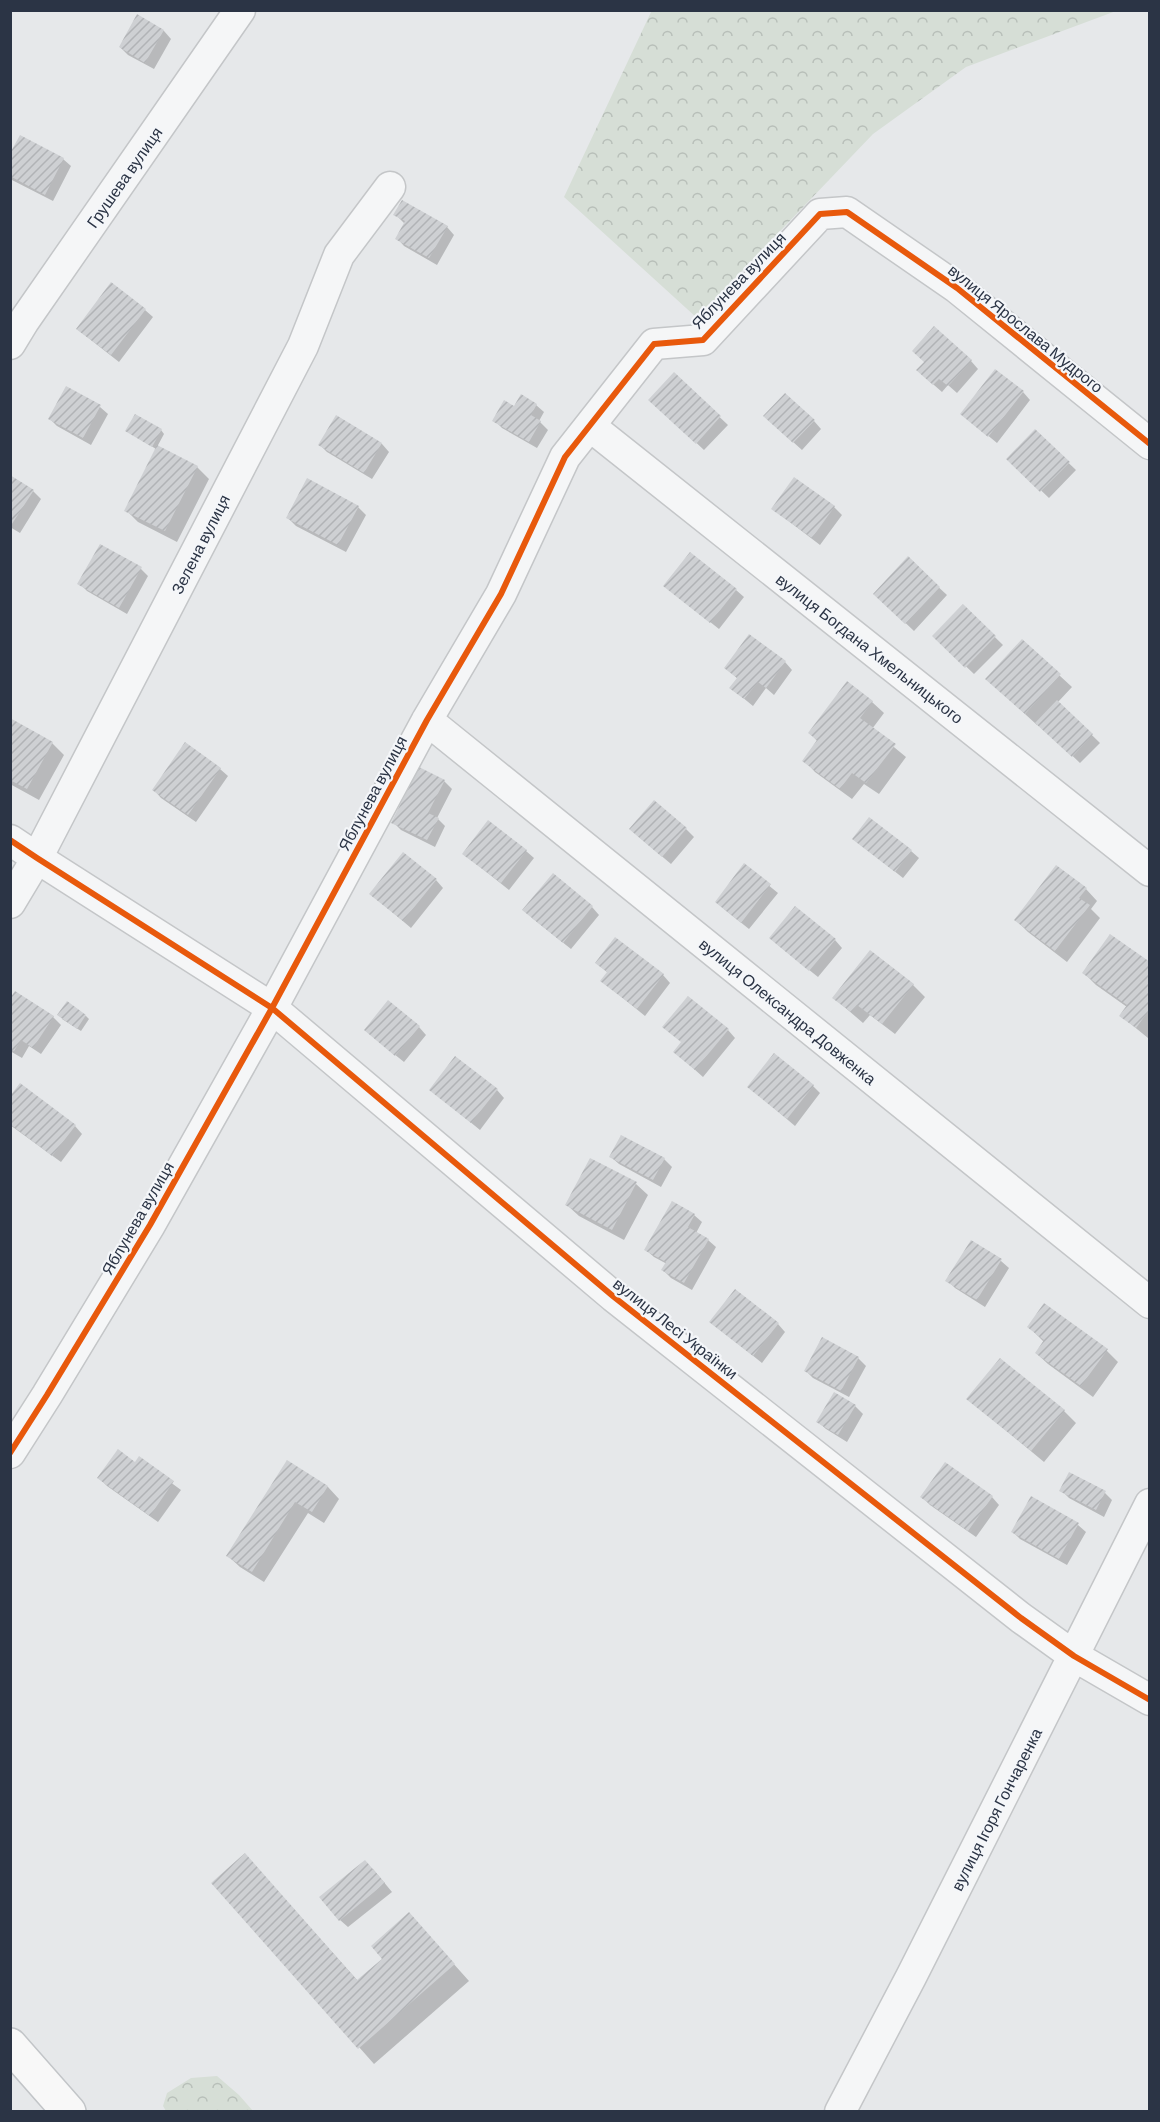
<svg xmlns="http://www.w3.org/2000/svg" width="1160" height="2122" font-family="Barlow,sans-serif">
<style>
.forest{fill:url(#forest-crowns)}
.shadow{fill:#0003}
.building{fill:url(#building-hatch)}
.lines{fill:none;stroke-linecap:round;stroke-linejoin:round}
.street-casing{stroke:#c4c6c8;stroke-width:33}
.primary-casing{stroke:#c2c5c8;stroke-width:36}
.street{stroke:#f5f6f7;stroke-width:30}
.primary{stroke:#f8f8f8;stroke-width:33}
.cycleway-casing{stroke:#f4f6f9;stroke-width:10}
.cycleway{stroke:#e8590c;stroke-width:6}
.labels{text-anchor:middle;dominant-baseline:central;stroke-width:4.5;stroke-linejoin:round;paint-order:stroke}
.street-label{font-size:16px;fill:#2b3445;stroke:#f4f6f9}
</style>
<defs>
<pattern id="forest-crowns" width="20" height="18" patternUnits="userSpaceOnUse" patternTransform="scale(1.5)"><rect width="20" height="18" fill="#d6ded6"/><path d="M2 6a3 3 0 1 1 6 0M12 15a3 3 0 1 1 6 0" fill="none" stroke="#b8bfb9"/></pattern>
<pattern id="building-hatch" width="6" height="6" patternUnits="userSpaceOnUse" patternTransform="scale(1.5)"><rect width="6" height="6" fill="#ced0d3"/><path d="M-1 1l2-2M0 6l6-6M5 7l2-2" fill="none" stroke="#b1b3b6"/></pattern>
</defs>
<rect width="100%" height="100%" fill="#e6e8ea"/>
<path class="forest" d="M 652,10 L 1116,10 L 1116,11 L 966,67 L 873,134 L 697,318 L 564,197 Z
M 217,2076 L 239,2095 L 253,2111 L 166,2111 L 163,2106 L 167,2093 L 191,2078 Z"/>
<path class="shadow" d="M 138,16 L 164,31 L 171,39 L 154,69 L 128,55 L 120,47 Z
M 10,156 L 63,159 L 71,166 L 53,201 L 10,179 Z
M 395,214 L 447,227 L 454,235 L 437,265 L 404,246 L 397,238 L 405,224 Z
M 145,310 L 153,317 L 119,362 L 77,329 Z
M 971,361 L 978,369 L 957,393 L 948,385 L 942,392 L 926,378 Z
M 674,374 L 728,425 L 704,450 L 658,407 Z
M 1023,392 L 1030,400 L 997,443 L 962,414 Z
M 536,405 L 544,412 L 539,421 L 548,430 L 537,448 L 502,428 L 494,420 L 515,408 Z
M 100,407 L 108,414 L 91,445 L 57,426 L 50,419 Z
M 336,417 L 382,444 L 389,452 L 372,479 L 327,452 L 320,445 Z
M 814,421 L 821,429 L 802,450 L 773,424 Z
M 161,430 L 164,434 L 157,447 L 197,467 L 209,479 L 177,542 L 138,522 L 126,510 L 156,449 L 127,431 Z
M 1035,431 L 1076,470 L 1049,498 L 1008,459 Z
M 10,477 L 33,491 L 41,499 L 20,533 L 10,527 Z
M 795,479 L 834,507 L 842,515 L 820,545 L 773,509 Z
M 358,507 L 366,515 L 346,552 L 296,526 L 288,518 Z
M 908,559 L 947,595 L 914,631 L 875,594 Z
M 141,569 L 148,576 L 127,614 L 87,591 L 79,583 Z
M 665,586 L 736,590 L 744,597 L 719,629 Z
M 963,606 L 1003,645 L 974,674 L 934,636 Z
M 1022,641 L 1072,687 L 1058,702 L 1100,743 L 1080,763 L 1039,724 L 1037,725 L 999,690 Z
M 785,662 L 792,670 L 774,695 L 766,688 L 753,706 L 731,688 L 738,679 L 726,668 Z
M 872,702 L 884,713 L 872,729 L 906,757 L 879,794 L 864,784 L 852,799 L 815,772 L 804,760 L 818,742 L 810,733 Z
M 10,720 L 52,743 L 64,755 L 39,800 L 10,784 Z
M 220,769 L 228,776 L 196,822 L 161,798 L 154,790 Z
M 444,781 L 452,789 L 437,818 L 445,826 L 435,847 L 401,830 L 393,822 Z
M 686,829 L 694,837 L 671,864 L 638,836 Z
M 854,839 L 911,851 L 919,858 L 903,878 Z
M 526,851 L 534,858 L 509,890 L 464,854 Z
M 745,866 L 778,893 L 749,929 L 724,909 Z
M 436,880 L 443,888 L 411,928 L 371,894 Z
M 1086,889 L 1097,901 L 1091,909 L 1100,918 L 1067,962 L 1028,932 L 1016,920 Z
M 592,907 L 599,915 L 571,949 L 532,918 Z
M 835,940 L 842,948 L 818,977 L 778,945 Z
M 597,963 L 663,975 L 670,983 L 645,1016 L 602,981 L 608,973 Z
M 1150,964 L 1150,1036 L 1148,1038 L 1121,1016 L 1127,1007 L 1096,985 L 1084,973 Z
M 913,985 L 925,997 L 895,1034 L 870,1015 L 863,1023 L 834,998 Z
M 10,1000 L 53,1017 L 61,1025 L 41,1054 L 29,1046 L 22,1058 L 10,1051 Z
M 86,1016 L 89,1019 L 81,1031 L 62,1019 Z
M 419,1027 L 426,1035 L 404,1062 L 373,1037 Z
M 728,1030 L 735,1038 L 703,1077 L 675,1052 Z
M 813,1086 L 820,1093 L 795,1126 L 749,1087 Z
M 431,1090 L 497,1090 L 504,1098 L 480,1130 Z
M 10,1098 L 75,1126 L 82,1134 L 61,1162 L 10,1125 Z
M 622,1137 L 664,1159 L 672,1167 L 661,1187 L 619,1164 L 611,1157 Z
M 591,1160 L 636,1184 L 648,1195 L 624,1240 L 579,1216 L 567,1205 Z
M 694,1215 L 702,1222 L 696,1233 L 708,1240 L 716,1247 L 692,1290 L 671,1278 L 663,1270 L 667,1264 L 654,1257 L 646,1250 Z
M 971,1242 L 1001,1261 L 1009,1268 L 985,1307 L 955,1288 L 947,1280 Z
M 711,1322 L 778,1324 L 785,1332 L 762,1363 Z
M 1029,1327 L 1107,1351 L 1118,1362 L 1093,1397 L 1048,1364 L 1036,1353 L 1044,1342 Z
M 858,1358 L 866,1366 L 849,1397 L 813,1378 L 806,1371 Z
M 834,1394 L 855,1406 L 863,1414 L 847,1442 L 826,1429 L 818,1422 Z
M 968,1399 L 1064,1411 L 1076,1423 L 1044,1462 Z
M 139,1459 L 181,1490 L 158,1522 L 107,1486 L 99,1478 L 136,1464 Z
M 287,1462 L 328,1487 L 339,1499 L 324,1523 L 308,1513 L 264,1582 L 240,1567 L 228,1556 Z
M 1061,1490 L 1105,1493 L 1112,1500 L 1104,1517 L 1069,1498 Z
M 922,1497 L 992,1497 L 999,1505 L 976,1537 L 930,1505 Z
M 1078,1525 L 1086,1532 L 1067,1565 L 1020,1539 L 1013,1532 Z
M 245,1855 L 358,1981 L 384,1959 L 409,1914 L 469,1981 L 374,2064 L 214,1883 Z
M 373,1869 L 392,1892 L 348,1927 L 340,1920 Z"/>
<path class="building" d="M 137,14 L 164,30 L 145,63 L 119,47 Z
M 20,135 L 64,158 L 45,195 L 10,176 L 10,153 Z
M 402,200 L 448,226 L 429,258 L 395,239 L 405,221 L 393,215 Z
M 111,282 L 146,309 L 111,355 L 76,329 Z
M 934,326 L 972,360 L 948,386 L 939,379 L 933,385 L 916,370 L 924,362 L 912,351 Z
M 995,369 L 1024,391 L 988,437 L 960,414 Z
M 674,372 L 721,416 L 696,444 L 648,400 Z
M 66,386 L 101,405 L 83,438 L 48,419 Z
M 785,393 L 815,420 L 793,443 L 763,416 Z
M 521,394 L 537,404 L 531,415 L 541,421 L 529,442 L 492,421 L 504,400 L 514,406 Z
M 135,414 L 162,429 L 152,447 L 125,431 Z
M 336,415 L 382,443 L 364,473 L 318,445 Z
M 1035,429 L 1070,462 L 1040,492 L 1006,459 Z
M 157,445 L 198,466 L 165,531 L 124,511 Z
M 10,475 L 34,490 L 10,527 Z
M 794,477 L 835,506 L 812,538 L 771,509 Z
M 307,478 L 359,506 L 338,545 L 286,518 Z
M 100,544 L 142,567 L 119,608 L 77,584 Z
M 690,552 L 737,589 L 710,623 L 663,586 Z
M 908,556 L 940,587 L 905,624 L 873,594 Z
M 963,604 L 996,636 L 965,668 L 932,636 Z
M 749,634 L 786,661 L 766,688 L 758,682 L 744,699 L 729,688 L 737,678 L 724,668 Z
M 1022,639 L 1061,674 L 1025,714 L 985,679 Z
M 847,681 L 873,701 L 860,718 L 896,744 L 866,783 L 852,773 L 840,789 L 802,761 L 817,740 L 808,733 Z
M 1057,700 L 1093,734 L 1072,757 L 1035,723 Z
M 10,718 L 53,742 L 27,789 L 10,780 Z
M 185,742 L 221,768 L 188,815 L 152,790 Z
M 419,767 L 445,780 L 428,813 L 439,818 L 427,840 L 391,823 Z
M 654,800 L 687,828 L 662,857 L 629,829 Z
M 869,817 L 912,850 L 895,872 L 852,839 Z
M 488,820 L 527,850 L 501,883 L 462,854 Z
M 403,852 L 437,879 L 403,921 L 369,894 Z
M 744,863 L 771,884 L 741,923 L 715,902 Z
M 1056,865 L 1087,888 L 1079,898 L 1090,905 L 1055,951 L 1014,920 Z
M 553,873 L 593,906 L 563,943 L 522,910 Z
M 795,906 L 836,939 L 809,971 L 769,938 Z
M 1110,934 L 1150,962 L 1150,1009 L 1136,1028 L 1119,1016 L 1127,1005 L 1082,973 Z
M 615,937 L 664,974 L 637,1009 L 600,981 L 607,972 L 595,963 Z
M 870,950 L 914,984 L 882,1024 L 857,1005 L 851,1012 L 832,998 Z
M 15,991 L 54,1016 L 33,1048 L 21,1040 L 14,1051 L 10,1049 L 10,998 Z
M 688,996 L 729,1029 L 695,1070 L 673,1052 L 681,1042 L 662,1027 Z
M 388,1000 L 420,1026 L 395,1056 L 364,1030 Z
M 67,1001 L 86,1015 L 77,1029 L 57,1015 Z
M 774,1053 L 814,1085 L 787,1119 L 747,1087 Z
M 455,1056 L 498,1089 L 471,1123 L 429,1090 Z
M 20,1083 L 76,1125 L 52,1156 L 10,1124 L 10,1096 Z
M 621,1135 L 665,1158 L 653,1180 L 609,1157 Z
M 590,1158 L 637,1182 L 612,1230 L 565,1205 Z
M 672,1201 L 695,1214 L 688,1227 L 709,1239 L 684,1283 L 661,1270 L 666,1262 L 644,1250 Z
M 971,1240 L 1002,1259 L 977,1300 L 945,1281 Z
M 735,1289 L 779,1323 L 753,1356 L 709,1322 Z
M 1044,1303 L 1108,1349 L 1081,1386 L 1035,1353 L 1044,1340 L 1027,1327 Z
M 822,1337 L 859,1357 L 841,1391 L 804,1371 Z
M 1000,1358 L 1065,1410 L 1031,1451 L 966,1399 Z
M 834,1392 L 856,1405 L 838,1435 L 816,1422 Z
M 118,1449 L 135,1462 L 139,1456 L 174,1481 L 150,1516 L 97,1478 Z
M 287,1460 L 328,1486 L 312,1512 L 295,1502 L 252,1572 L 226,1556 Z
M 945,1462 L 993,1496 L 968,1531 L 920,1497 Z
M 1069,1472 L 1106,1491 L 1096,1510 L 1059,1491 Z
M 1031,1496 L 1079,1523 L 1059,1559 L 1011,1532 Z
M 245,1853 L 357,1980 L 382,1959 L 371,1946 L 409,1912 L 455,1964 L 358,2049 L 211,1883 Z
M 365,1860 L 385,1883 L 339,1921 L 319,1897 Z"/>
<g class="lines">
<g class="street-casing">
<path id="street" d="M 10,344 L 24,321 L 240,10
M 590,426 L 1150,871
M 427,720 L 1150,1303
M 10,840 L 37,858 L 272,1008 L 614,1297 L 1021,1618 L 1074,1656 L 1150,1700
M 10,903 L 37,858 L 303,346 L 339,255 L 390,187
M 10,1453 L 47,1395 L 150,1225 L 272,1008 L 427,720 L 501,594 L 565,457 L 654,344 L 703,340 L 820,214 L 847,212 L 957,288 L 1150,444
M 840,2112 L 911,1977 L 1150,1504"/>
</g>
<g class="primary-casing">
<path id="primary" d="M 10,2045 L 69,2112"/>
</g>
<use href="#street" class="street"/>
<use href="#primary" class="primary"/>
<g class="cycleway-casing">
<path id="cycleway" d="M 10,840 L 37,858 L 272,1008 L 614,1297 L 1021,1618 L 1074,1656 L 1150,1700
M 10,1453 L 47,1395 L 150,1225 L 272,1008 L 427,720 L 501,594 L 565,457 L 654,344 L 703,340 L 820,214 L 847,212 L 957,288 L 1150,444"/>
</g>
<use href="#cycleway" class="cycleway"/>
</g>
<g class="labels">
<g class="street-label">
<text transform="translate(124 177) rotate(-55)">Грушева вулиця</text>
<text transform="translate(738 280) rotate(-46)">Яблунева вулиця</text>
<text transform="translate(1026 328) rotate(39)">вулиця Ярослава Мудрого</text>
<text transform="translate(200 544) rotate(-63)">Зелена вулиця</text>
<text transform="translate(870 648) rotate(38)">вулиця Богдана Хмельницького</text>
<text transform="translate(372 793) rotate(-62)">Яблунева вулиця</text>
<text transform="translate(788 1011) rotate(39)">вулиця Олександра Довженка</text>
<text transform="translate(137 1218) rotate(-60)">Яблунева вулиця</text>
<text transform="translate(676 1328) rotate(38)">вулиця Лесі Українки</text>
<text transform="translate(996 1809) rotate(-63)">вулиця Ігоря Гончаренка</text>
</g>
</g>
<rect width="1160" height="2122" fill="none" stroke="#2b3445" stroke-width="24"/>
</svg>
